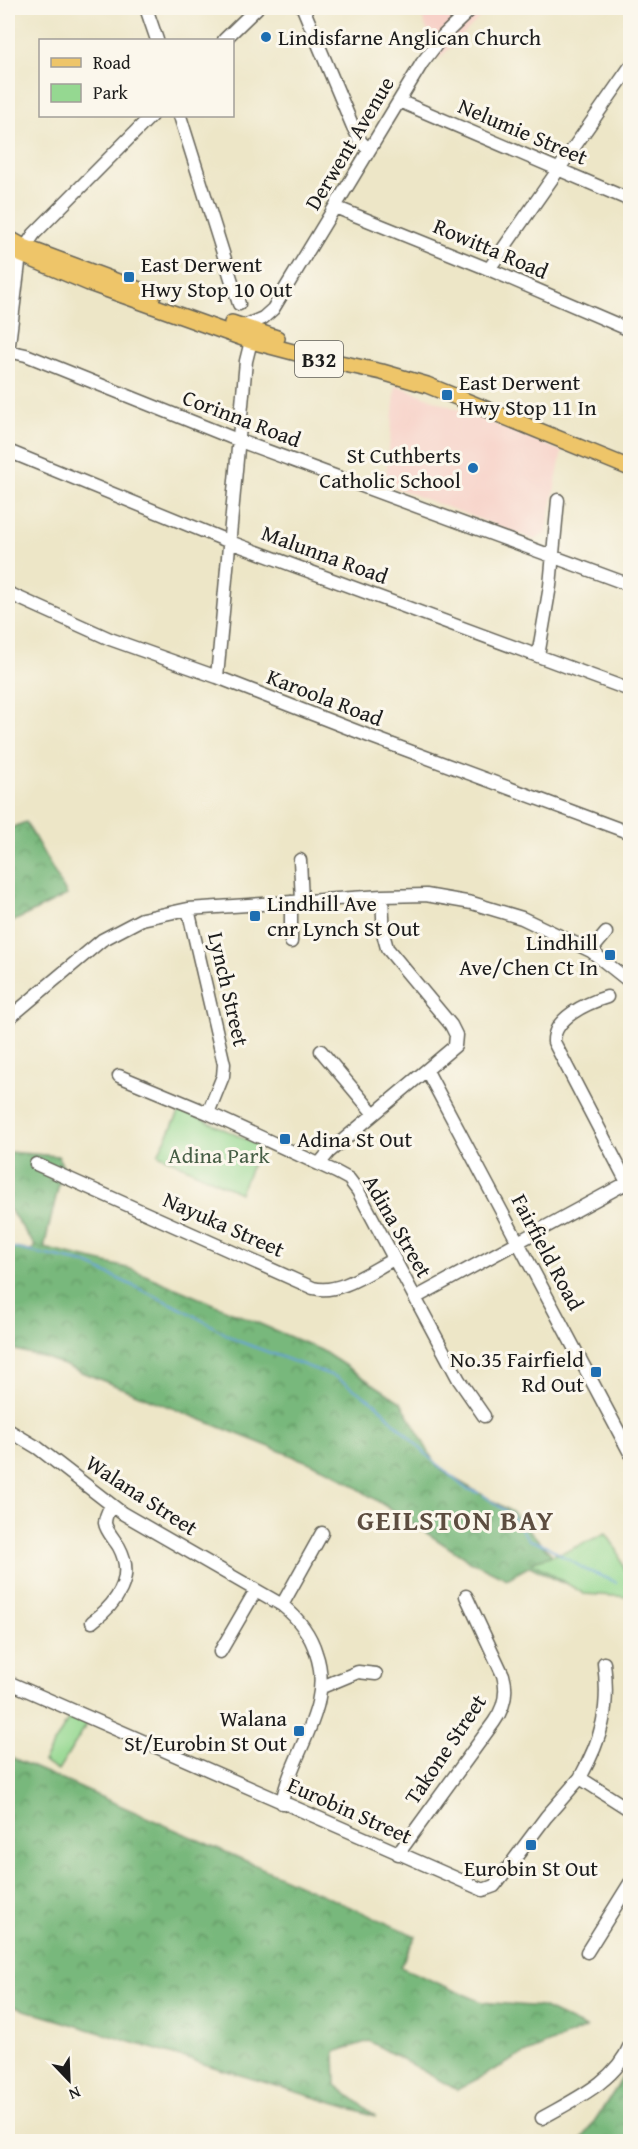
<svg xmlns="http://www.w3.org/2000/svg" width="638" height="2149" font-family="'Gentium Book Plus',serif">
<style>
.built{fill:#f7d1c8}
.forest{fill:url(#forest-crowns);stroke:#4a6a4c;stroke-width:1.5}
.park{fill:#95d891;stroke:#587a56;stroke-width:1.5}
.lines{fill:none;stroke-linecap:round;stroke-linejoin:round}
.stream{stroke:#67a3d7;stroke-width:2}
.minor-casing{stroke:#656358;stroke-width:15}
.major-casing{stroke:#656358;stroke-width:18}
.minor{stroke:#fff;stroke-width:12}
.major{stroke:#eec569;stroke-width:15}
.poi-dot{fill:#1f6fb2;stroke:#fbf7ec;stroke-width:2}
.labels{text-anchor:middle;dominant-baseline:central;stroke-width:6;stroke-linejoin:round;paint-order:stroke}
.shield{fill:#fbf7ec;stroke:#5f5e5a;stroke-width:1.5}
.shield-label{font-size:21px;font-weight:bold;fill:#1c1c1c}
.poi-label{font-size:22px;fill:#1c1c1c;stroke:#fbf7ec;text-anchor:start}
.street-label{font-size:22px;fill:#1c1c1c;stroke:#fbf7ec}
.park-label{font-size:22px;fill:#465e45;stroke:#fbf7ec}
.district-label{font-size:28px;font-weight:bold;letter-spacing:1.5px;fill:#5d4d40;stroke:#fbf7ec}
</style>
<defs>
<pattern id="forest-crowns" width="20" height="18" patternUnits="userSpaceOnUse" patternTransform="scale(1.5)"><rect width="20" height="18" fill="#78b87b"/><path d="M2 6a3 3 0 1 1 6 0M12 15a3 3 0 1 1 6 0" fill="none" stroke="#629564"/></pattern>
</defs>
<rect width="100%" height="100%" fill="#fbf7ec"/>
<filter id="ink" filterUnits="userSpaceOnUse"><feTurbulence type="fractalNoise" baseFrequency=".0167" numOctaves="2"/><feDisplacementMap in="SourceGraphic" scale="12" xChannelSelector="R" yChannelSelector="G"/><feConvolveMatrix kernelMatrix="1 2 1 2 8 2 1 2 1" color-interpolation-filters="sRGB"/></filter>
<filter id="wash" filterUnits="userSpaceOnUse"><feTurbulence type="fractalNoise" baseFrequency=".008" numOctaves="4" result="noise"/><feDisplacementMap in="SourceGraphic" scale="24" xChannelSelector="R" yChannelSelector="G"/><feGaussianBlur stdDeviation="1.35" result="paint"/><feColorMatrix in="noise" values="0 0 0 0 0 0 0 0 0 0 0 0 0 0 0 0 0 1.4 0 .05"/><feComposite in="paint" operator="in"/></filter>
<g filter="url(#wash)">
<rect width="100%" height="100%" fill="#ede6c7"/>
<path class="built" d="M 418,8 L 489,8 L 439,59 Z
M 396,385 L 562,451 L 546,533 L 535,540 L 385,484 Z"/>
<path class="forest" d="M 26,822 L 67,895 L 8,924 L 8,829 Z
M 8,1152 L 58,1156 L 63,1167 L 44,1248 L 131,1269 L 321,1350 L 401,1402 L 436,1465 L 448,1475 L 514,1513 L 559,1563 L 629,1596 L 560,1582 L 530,1566 L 507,1579 L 468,1560 L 333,1472 L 46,1358 L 8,1348 L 8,1247 L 31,1251 L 35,1246 L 8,1207 Z
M 8,1756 L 416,1936 L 400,1967 L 482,2002 L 542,2007 L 586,2028 L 520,2056 L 457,2090 L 369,2041 L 335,2052 L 336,2085 L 376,2116 L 8,2005 Z
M 630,2061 L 630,2141 L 581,2141 L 617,2087 Z"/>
<path class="park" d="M 181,1109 L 260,1146 L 240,1193 L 158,1154 Z
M 606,1533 L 617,1550 L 625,1572 L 630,1571 L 630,1597 L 584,1594 L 531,1562 L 569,1550 Z
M 71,1715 L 89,1721 L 58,1771 L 43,1762 Z"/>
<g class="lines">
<path class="stream" d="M 8,1247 L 85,1263 L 186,1311 L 238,1341 L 336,1377 L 376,1404 L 432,1460 L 465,1488 L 479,1493
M 483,1495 L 511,1515 L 529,1540 L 545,1545 L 586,1570 L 616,1582"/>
</g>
</g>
<g filter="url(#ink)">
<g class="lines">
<g class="minor-casing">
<path id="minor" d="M 146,8 L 157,40
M 303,8 L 353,127 L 361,142 L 369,150
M 224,40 L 257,8
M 399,101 L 630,200
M 180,116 L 239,304
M 335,207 L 486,268 L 630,330
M 489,269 L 630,67
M 242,327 L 263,318 L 273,309 L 422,63 L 443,36 L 472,8
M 8,351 L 26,355 L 240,441 L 630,585
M 8,352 L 20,255 L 34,234 L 151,116
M 8,451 L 230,542 L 630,690
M 8,593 L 110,639 L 217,677 L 369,736 L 630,833
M 538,656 L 550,586 L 558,500
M 217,677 L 246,361 L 251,341
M 300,860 L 302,901
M 291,902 L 291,942
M 188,909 L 224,1064 L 223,1076 L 208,1113
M 591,951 L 606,933
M 607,997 C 587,1003 553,1018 554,1042 L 630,1188
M 8,1019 L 102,940 L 142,919 L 188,909 L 382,896 L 426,895 L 472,903 L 522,918 L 591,951 L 630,982
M 321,1051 L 374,1114
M 427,1071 L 630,1453
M 119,1076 L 208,1113 L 336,1172 L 349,1179 L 358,1191 L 459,1380 L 484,1416
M 36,1164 L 313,1288 C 340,1295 370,1271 394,1259
M 319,1164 L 329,1152 L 455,1046 L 456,1035 L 451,1025 L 387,948 L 384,937 L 382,896
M 415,1298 L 630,1181
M 8,1430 L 38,1448 L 122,1513 L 282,1605 C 298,1618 310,1633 316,1653 C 335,1706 291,1752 282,1803
M 282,1605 L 322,1533
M 92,1622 C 116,1604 136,1578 119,1547 C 115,1540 106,1531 105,1523 C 105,1517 108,1511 111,1506
M 220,1652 L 256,1590
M 8,1682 L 483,1890 L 494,1886 L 498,1881 L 546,1817 L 580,1778 L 630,1810
M 322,1687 L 358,1672 L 376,1674
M 580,1778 C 602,1738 610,1709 604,1663
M 398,1854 L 494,1722 C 504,1708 508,1692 503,1675 L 466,1596
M 587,1952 L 630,1883
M 542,2118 C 575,2099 616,2081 630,2045"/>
</g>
<g class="major-casing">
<path id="major" d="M 8,238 L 24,247 L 153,295
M 8,249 L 89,283 L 251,341 L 312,357 L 382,372 L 427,385 L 630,468
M 232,323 L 277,338"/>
</g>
<use href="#minor" class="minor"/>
<use href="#major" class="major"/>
</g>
</g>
<g class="poi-dot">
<circle cx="266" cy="37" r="6"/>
<rect x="123" y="271" width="12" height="12" rx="3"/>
<rect x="441" y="389" width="12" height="12" rx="3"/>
<circle cx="473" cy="468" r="6"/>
<rect x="249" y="910" width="12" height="12" rx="3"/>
<rect x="604" y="949" width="12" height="12" rx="3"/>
<rect x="279" y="1133" width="12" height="12" rx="3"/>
<rect x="590" y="1366" width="12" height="12" rx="3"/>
<rect x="293" y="1725" width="12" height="12" rx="3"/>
<rect x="525" y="1839" width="12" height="12" rx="3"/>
</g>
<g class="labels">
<rect class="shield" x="295" y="341" width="48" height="36" rx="4.5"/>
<g class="shield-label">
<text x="319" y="359">B32</text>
</g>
<g class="poi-label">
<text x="278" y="37">Lindisfarne Anglican Church</text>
<text x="141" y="264">East Derwent<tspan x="141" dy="25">Hwy Stop 10 Out</tspan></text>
<text x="459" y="382">East Derwent<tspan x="459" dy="25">Hwy Stop 11 In</tspan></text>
<text x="461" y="455" text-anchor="end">St Cuthberts<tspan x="461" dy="25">Catholic School</tspan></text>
<text x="267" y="903">Lindhill Ave<tspan x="267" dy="25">cnr Lynch St Out</tspan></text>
<text x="598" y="942" text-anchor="end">Lindhill<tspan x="598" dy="25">Ave/Chen Ct In</tspan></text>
<text x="297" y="1139">Adina St Out</text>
<text x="584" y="1359" text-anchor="end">No.35 Fairfield<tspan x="584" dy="25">Rd Out</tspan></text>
<text x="287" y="1718" text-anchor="end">Walana<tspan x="287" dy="25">St/Eurobin St Out</tspan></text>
<text x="531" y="1868" text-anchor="middle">Eurobin St Out</text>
</g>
<g class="street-label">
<text transform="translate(523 131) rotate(23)">Nelumie Street</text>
<text transform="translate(349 143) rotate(-59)">Derwent Avenue</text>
<text transform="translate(491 248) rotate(23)">Rowitta Road</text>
<text transform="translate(242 418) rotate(21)">Corinna Road</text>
<text transform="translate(325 554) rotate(20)">Malunna Road</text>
<text transform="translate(325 697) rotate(21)">Karoola Road</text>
<text transform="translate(229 989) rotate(77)">Lynch Street</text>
<text transform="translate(224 1224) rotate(24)">Nayuka Street</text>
<text transform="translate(398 1226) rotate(60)">Adina Street</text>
<text transform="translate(548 1252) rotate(62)">Fairfield Road</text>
<text transform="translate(142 1495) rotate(33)">Walana Street</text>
<text transform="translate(445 1749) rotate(-56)">Takone Street</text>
<text transform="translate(350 1810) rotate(24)">Eurobin Street</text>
</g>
<g class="park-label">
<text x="219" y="1155">Adina Park</text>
</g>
<g class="district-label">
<text x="456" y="1519">GEILSTON BAY</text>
</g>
</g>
<rect width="638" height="2149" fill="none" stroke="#fbf7ec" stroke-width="30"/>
<rect x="39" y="39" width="195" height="78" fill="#fbf7ec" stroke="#a29f99" stroke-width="1.5"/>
<rect x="51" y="58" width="30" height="9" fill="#eec569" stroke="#a29f99" stroke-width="1.5"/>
<text x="93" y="69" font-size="18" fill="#1c1c1c">Road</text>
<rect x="51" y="84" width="30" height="18" fill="#95d891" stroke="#a29f99" stroke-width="1.5"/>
<text x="93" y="99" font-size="18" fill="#1c1c1c">Park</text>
<g transform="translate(69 2080) rotate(157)" stroke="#fbf7ec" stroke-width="4.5" paint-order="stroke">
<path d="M0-4.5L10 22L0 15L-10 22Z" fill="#1c1c1c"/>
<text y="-9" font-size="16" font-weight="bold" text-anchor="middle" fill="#1c1c1c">N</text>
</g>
</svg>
